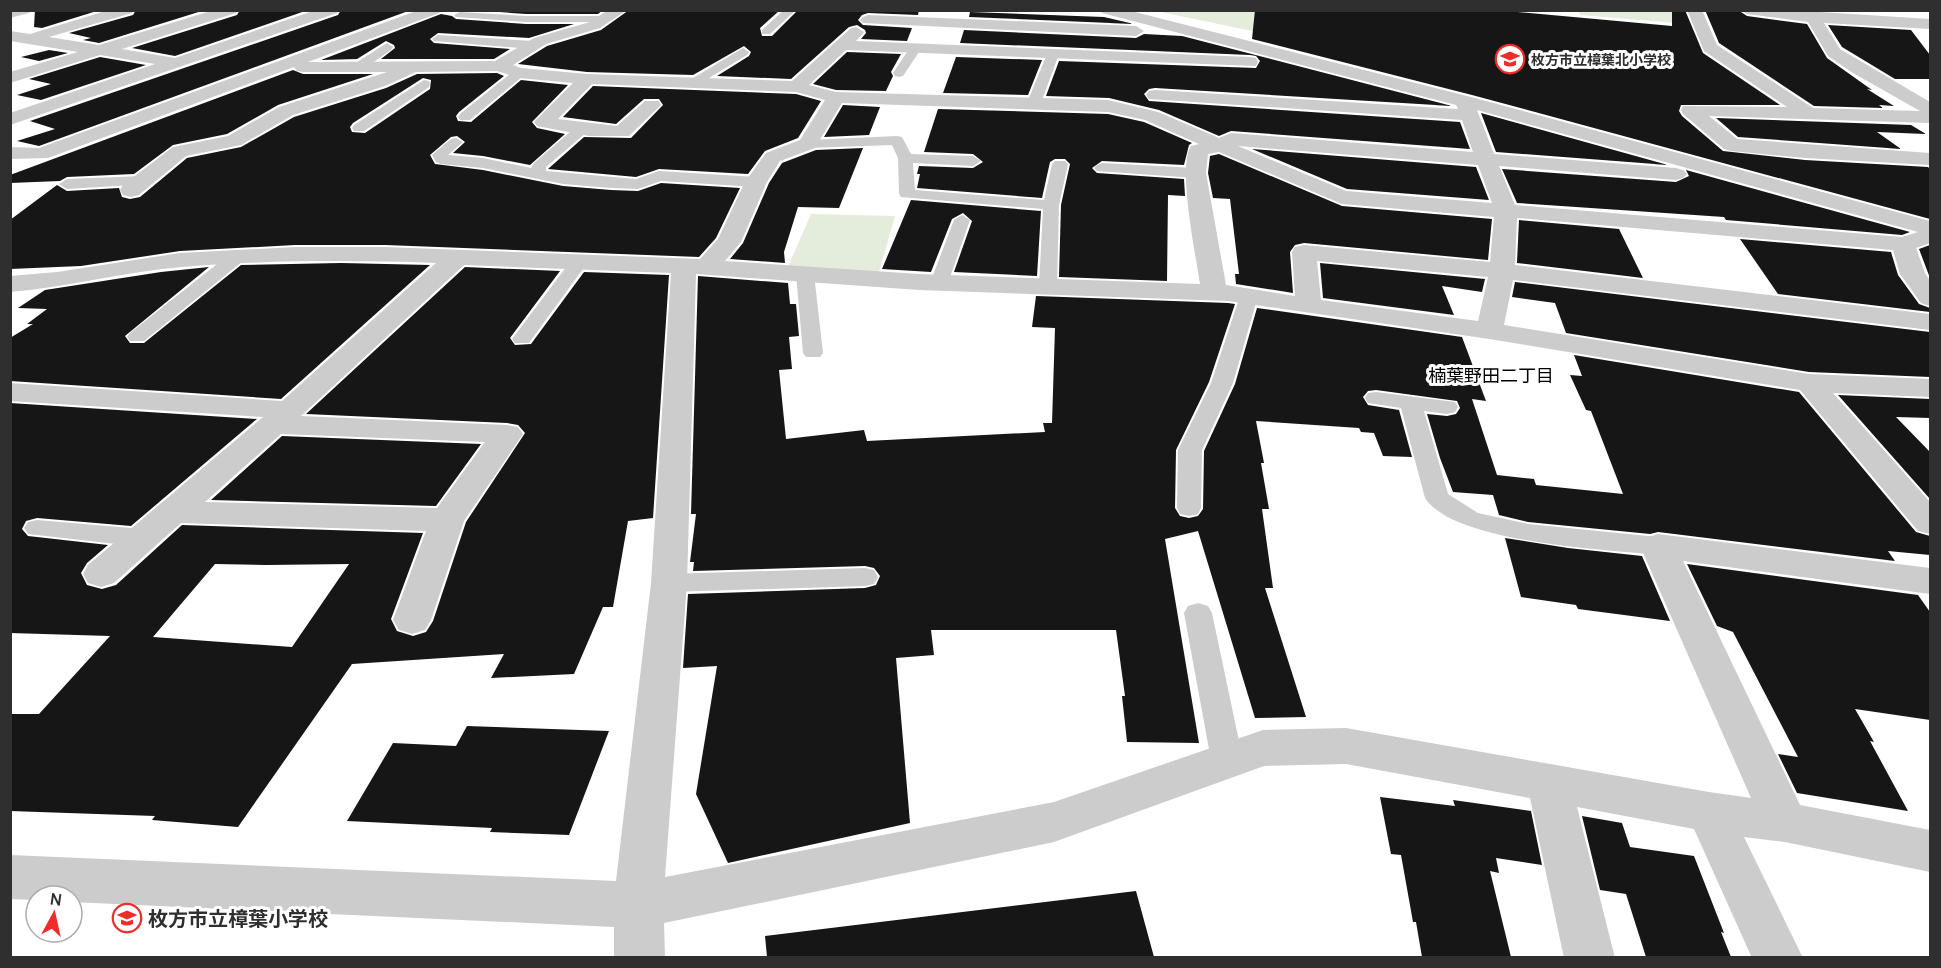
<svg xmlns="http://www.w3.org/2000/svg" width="1941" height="968" font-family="Manrope,'Noto Sans JP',sans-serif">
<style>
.green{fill:#e4eddc}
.building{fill:#161616;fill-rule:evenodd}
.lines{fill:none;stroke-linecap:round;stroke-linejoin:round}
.service{fill:#ccc;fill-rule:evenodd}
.minor{fill:#ccc;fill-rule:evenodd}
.labels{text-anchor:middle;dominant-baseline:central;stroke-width:6;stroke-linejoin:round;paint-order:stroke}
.far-poi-label{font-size:14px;font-weight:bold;fill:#2f2f2f;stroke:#fff;text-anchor:start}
.neighbourhood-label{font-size:18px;fill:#000;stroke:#fff}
.near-poi-label{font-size:20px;font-weight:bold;fill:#2f2f2f;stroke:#fff;text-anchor:start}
</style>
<rect width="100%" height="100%" fill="#fff"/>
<path class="green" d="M 1156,11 L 1316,11 L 1295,40 Z
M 1579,11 L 1681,11 L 1687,24 L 1580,15 Z
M 811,214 L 895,216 L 879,272 L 787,269 Z"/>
<path class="building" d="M 35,10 L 100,10 L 42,28 L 34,27 Z
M 136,10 L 205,10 L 99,43 L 83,40 L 91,38 L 69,33 L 133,15 Z
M 240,10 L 308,10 L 175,56 L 132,48 L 237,15 Z
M 341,10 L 411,10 L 39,146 L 17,141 L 55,129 L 30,121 L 338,15 Z
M 472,10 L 603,10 L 598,14 L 526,14 Z
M 629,10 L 780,10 L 760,28 L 762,36 L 772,36 L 798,10 L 919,10 L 918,15 L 868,13 L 862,15 L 858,20 L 863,25 L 912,28 L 907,41 L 861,39 L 866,33 L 865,30 L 857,25 L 849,27 L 791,79 L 717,76 L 749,56 L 751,52 L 744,46 L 693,75 L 587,72 L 518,64 L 547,46 L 601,30 Z
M 1255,10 L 1495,10 L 1672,26 L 1672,10 L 1685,10 L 1703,53 L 1780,105 L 1681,105 L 1679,111 L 1682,116 L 1723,151 L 1805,160 L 1928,167 L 1930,169 L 1930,219 L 1472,95 L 1252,39 Z
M 1705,10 L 1738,10 L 1747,16 L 1807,24 L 1827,58 L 1872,90 L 1867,89 L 1894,106 L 1879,105 L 1883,108 L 1814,106 L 1719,43 Z
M 970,12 L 1104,17 L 1134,24 L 969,17 Z
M 441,14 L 452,16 L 456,19 L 526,24 L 574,24 L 529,38 L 438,33 L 430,39 L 434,43 L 510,49 L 494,59 L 381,59 L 395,48 L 394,45 L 386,41 L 357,59 L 321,60 Z
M 1828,25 L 1911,30 L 1930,55 L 1930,79 L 1895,79 L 1842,47 Z
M 964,30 L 1136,38 L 1144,34 L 1182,36 L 1452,106 L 1155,88 L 1149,89 L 1144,94 L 1149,101 L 1460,122 L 1470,149 L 1231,131 L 1219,136 L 1159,110 L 1109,98 L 1046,96 L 1059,61 L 1256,68 L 1260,61 L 1256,56 L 1250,55 L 960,43 Z
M 49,50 L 68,53 L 39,61 L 21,57 Z
M 847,52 L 901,54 L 891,72 L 893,76 L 886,91 L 836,90 L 813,84 Z
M 100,57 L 146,65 L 41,100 L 17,95 L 51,84 L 29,79 Z
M 956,57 L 1042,60 L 1028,95 L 943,93 Z
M 293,70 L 303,74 L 373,74 L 278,105 L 227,134 L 173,145 L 134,174 L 67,177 L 60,181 L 10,183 L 10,175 Z
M 497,73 L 504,76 L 459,112 L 456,116 L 458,121 L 471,122 L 521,80 L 568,85 L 532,122 L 537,128 L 565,134 L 530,165 L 483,156 L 453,153 L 465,142 L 457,136 L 451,137 L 430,155 L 435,164 L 483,170 L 563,186 L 611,190 L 638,191 L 661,183 L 740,188 L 716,238 L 699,257 L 385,245 L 295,245 L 180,251 L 81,266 L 10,269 L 10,220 L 57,185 L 67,191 L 119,188 L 122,197 L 130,199 L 140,197 L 187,158 L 241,147 L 294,117 L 386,88 L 417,74 ZM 423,78 L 431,80 L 430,89 L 365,133 L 352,132 L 350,127 L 353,123 Z
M 593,86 L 796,94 L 821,101 L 798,138 L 765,151 L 748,174 L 659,169 L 636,177 L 548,169 L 584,137 L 631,138 L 663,105 L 659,99 L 644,99 L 616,124 L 563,117 Z
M 843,105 L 880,107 L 869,135 L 824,137 Z
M 938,109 L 1108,114 L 1144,122 L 1192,143 L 1189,145 L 1184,165 L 1102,161 L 1092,168 L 1097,173 L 1184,179 L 1185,196 L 1168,195 L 1167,281 L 1059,277 L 1061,205 L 1070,164 L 1065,159 L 1055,159 L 1050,162 L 1042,198 L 917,188 L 920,174 L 917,174 L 919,166 L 973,168 L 983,162 L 973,154 L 924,152 Z
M 1481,113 L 1668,165 L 1496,152 Z
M 1716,118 L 1911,125 L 1926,134 L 1877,132 L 1901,149 L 1738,137 Z
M 863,148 L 839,208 L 798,207 L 784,252 L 785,263 L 730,259 L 743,243 L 769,183 L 782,163 L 816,150 Z
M 1252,149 L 1476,167 L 1489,200 L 1347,189 Z
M 1219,154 L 1342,206 L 1492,219 L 1488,260 L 1304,243 L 1295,245 L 1290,252 L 1293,293 L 1236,284 L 1235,274 L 1239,274 L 1230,199 L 1213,198 L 1208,173 L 1210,156 Z
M 1502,169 L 1676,182 L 1689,176 L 1686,170 L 1910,232 L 1902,235 L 1726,220 L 1724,217 L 1517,203 Z
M 911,200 L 1041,211 L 1037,276 L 954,272 L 972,221 L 963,213 L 952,219 L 931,272 L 882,269 Z
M 1519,220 L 1619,229 L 1643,278 L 1517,263 Z
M 1740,239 L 1891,252 L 1898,275 L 1919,304 L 1930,308 L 1930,312 L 1778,294 Z
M 1930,245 L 1930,278 L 1919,249 Z
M 341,263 L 430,265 L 281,399 L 10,381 L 10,338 L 33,324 L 27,324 L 47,309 L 18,308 L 45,290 L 161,272 L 209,267 L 125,336 L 130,343 L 144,343 L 241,265 Z
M 1320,263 L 1485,279 L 1482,292 L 1442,286 L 1454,315 L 1323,298 Z
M 465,267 L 560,271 L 510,338 L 515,345 L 531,344 L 584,272 L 669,275 L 653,518 L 628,521 L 613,607 L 603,607 L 574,674 L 491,678 L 504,654 L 352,664 L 238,827 L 152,820 L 155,816 L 10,811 L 10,714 L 39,714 L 110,636 L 10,633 L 10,403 L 257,419 L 131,526 L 37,518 L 26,521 L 22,529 L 28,536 L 108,545 L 87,563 L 81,573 L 87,585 L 102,589 L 116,585 L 182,525 L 423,533 L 391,619 L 397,631 L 413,636 L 426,632 L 433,621 L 466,522 L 525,433 L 518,425 L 507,423 L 306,414 ZM 215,564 L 266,565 L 349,564 L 292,647 L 153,637 Z
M 698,276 L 788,283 L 790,304 L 796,304 L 799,336 L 789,337 L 792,369 L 779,370 L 786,439 L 864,430 L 867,441 L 1045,432 L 1043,423 L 1052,423 L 1055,328 L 1032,327 L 1036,296 L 1228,303 L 1235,304 L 1209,382 L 1176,450 L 1175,508 L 1180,516 L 1189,518 L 1198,516 L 1203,509 L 1204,451 L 1235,384 L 1257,308 L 1462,337 L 1486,401 L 1472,399 L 1497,475 L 1534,479 L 1536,485 L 1623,494 L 1591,411 L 1586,410 L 1570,375 L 1582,376 L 1574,355 L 1799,392 L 1916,532 L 1930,536 L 1930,555 L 1888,551 L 1895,561 L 1658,532 L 1650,534 L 1528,522 L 1499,515 L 1493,495 L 1453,492 L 1440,458 L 1427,414 L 1447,416 L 1456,414 L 1460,408 L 1457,401 L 1376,390 L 1368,391 L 1363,397 L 1368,405 L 1399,410 L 1412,457 L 1383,456 L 1374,433 L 1361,432 L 1359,428 L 1256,421 L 1264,463 L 1261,463 L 1269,509 L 1262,509 L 1273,588 L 1265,588 L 1306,717 L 1255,718 L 1198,531 L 1165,539 L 1199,743 L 1127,742 L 1122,696 L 1125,696 L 1116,630 L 931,630 L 934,655 L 896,658 L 910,823 L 728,863 L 696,794 L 717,666 L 683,668 L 688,594 L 865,588 L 876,585 L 880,576 L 874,568 L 865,566 L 693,571 L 694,562 L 690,562 L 696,514 L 691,514 Z
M 1515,282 L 1930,332 L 1930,377 L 1809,372 L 1566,333 L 1555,303 L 1512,297 Z
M 1838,395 L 1930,399 L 1930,418 L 1896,417 L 1930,452 L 1930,499 Z
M 282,436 L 481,444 L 436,506 L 211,500 Z
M 1505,538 L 1568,548 L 1642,556 L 1670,621 L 1578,609 L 1576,605 L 1521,597 Z
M 1687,564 L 1918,595 L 1930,612 L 1930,720 L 1855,709 L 1874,742 L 1870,741 L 1908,811 L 1797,793 L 1778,754 L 1798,757 L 1733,632 L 1717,626 Z
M 467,726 L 609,731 L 569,835 L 490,832 L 492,828 L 347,821 L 393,743 L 456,746 Z
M 1380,797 L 1455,806 L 1453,800 L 1531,811 L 1542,865 L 1496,858 L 1499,873 L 1490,871 L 1511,957 L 1422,957 L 1416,922 L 1413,922 L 1401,855 L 1391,854 Z
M 1582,816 L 1622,823 L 1630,847 L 1694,856 L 1724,933 L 1721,932 L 1731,957 L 1646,957 L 1626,894 L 1600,890 Z
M 1136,891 L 1154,957 L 767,957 L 765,936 Z"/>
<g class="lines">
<path class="service" d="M 784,10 L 796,10 L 770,34 L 762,34 L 762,30 Z
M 460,12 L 526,16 L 604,16 L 610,19 L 604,22 L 526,22 L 456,17 L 454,15 Z
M 438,35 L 533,41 L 539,45 L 533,49 L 434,41 L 432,39 Z
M 387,43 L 393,47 L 391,50 L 362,70 L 354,70 L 352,67 L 354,64 Z
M 915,45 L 921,49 L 903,76 L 899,77 L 895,76 L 893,73 L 911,46 Z
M 743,48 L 749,52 L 747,55 L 696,86 L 686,86 L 685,83 Z
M 1053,50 L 1059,54 L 1041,103 L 1034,107 L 1029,106 L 1027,103 L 1047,54 Z
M 519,69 L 523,70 L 525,73 L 523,76 L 470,120 L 460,120 L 458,117 L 460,114 L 515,70 Z
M 424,80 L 429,81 L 430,84 L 429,87 L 364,131 L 354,131 L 352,128 L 354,125 Z
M 582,125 L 589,129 L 587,132 L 546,167 L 546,171 L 636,179 L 659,171 L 756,177 L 764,182 L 756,187 L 661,181 L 638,189 L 611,188 L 563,184 L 483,168 L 441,164 L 436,162 L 432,155 L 451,139 L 456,138 L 463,142 L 448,155 L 483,158 L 531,168 L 534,163 L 577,126 Z
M 897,136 L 902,137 L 911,154 L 973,156 L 981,161 L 973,166 L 913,163 L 915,190 L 1044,200 L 1052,164 L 1055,161 L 1065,161 L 1068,164 L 1059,205 L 1057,286 L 1055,290 L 1041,290 L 1039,286 L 1043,209 L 901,197 L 899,194 L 898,158 L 892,145 L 808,148 L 801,144 L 808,140 Z
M 1102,163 L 1195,168 L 1203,173 L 1195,178 L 1097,171 L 1094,168 L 1097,165 Z
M 143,176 L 149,178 L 151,181 L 149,184 L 67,189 L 59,184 L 67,179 Z
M 962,215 L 970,220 L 948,283 L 946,287 L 932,287 L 930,283 L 954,220 Z
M 237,252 L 243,253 L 246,257 L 243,261 L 144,341 L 130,341 L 127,337 L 130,333 L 231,253 Z
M 579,257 L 585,258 L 588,262 L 529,343 L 515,343 L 512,339 L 515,335 L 573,258 Z
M 805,269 L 811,270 L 814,274 L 823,353 L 820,357 L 806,357 L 803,353 L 796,274 L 799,270 Z
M 1249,290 L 1256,292 L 1258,296 L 1233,383 L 1202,450 L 1201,508 L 1198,514 L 1189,516 L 1180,514 L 1177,508 L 1178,450 L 1211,383 L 1240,296 L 1242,292 Z
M 1376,392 L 1455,402 L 1458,407 L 1455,412 L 1447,414 L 1424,411 L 1448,494 L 1478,513 L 1528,524 L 1658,537 L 1667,540 L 1671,546 L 1667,552 L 1658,555 C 1605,549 1454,543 1425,498 L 1401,408 L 1368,403 L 1365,398 L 1368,393 Z
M 37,520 L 143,529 L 152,532 L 156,538 L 152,544 L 143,547 L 28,534 L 24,528 L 28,522 Z
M 865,568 L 874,570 L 878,577 L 874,584 L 865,586 L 669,592 L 660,590 L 656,583 L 660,576 L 669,574 Z
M 1198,603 L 1208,606 L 1212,613 L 1243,760 L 1238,769 L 1227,773 L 1216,769 L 1211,760 L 1184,613 L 1188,606 Z"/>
<path class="minor" d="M 10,10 L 31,10 L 29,13 L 10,18 Z
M 109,10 L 134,10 L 132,13 L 49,37 L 99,45 L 214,10 L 238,10 L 236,13 L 122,49 L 175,58 L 316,10 L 339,10 L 337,13 L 10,125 L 10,113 L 155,64 L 100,55 L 10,83 L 10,72 L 78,52 L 10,41 L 10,31 L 30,34 Z
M 419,10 L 441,10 L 439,13 L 308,62 L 495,61 L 534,38 L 590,22 L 608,10 L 627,10 L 600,28 L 546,44 L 513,65 L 521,68 L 587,74 L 792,81 L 850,29 L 856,27 L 864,32 L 856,41 L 1250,57 L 1256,58 L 1258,62 L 1256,66 L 846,50 L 809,85 L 836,92 L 1108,100 L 1158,112 L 1219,138 L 1231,133 L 1473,152 L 1462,120 L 1149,99 L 1146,95 L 1149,91 L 1155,90 L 1458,109 L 1456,105 L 1102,13 L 1100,10 L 1127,10 L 1471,97 L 1930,221 L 1930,243 L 1916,248 L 1925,273 L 1930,281 L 1930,306 L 1921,303 L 1900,274 L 1893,250 L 1517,218 L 1515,265 L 1930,314 L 1930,330 L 1513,280 L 1504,325 L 1809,374 L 1930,379 L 1930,397 L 1833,393 L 1930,502 L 1930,534 L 1918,531 L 1800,390 L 1489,339 L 1228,301 L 919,290 L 696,274 L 687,583 L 665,877 L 1054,802 L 1263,730 L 1346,728 L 1709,792 L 1751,798 L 1640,546 L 1645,538 L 1658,534 L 1930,568 L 1930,594 L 1683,561 L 1800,805 L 1930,830 L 1930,872 L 1785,842 L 1744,837 L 1803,958 L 1752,958 L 1694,829 L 1577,807 L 1615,958 L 1564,958 L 1530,798 L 1346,764 L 1264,766 L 1054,842 L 664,923 L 665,958 L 614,958 L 614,927 L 72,902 L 72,896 L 36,896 L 36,900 L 10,899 L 10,855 L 616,881 L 651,583 L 671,273 L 464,265 L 301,416 L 507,425 L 518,427 L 523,434 L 464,521 L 431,620 L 425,630 L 412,634 L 399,630 L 393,620 L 426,531 L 181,523 L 114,583 L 101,587 L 88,583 L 83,574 L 88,565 L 263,417 L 10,401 L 10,383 L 282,401 L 436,263 C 352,260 266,260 182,267 C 124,272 68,287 10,292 L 10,276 L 57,272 L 180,253 L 295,247 L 385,247 L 700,259 L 718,239 L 745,182 L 766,153 L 800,140 L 825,100 L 796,92 L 592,84 L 558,119 L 617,126 L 645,101 L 659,101 L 661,105 L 629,136 L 589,136 L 537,126 L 534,122 L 573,83 L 519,78 L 497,71 L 416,72 L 385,86 L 293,115 L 241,145 L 186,156 L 139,195 L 131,197 L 123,195 L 120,190 L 123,185 L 173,147 L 228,136 L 279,107 L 387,72 L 303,72 L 297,71 L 294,67 L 48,158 L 10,159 L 10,147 L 39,148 ZM 842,103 L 1108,112 L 1145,120 L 1199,144 L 1191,146 C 1177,166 1196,256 1200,284 L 919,274 L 725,261 L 741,242 L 767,182 L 780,161 L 815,148 ZM 1477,110 L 1918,232 L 1902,237 L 1515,205 L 1499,166 L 1676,180 L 1683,178 L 1687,174 L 1683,170 L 1676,168 L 1494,154 ZM 1238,146 L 1478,165 L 1492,203 L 1346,191 ZM 1219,152 L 1342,204 L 1494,217 L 1490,262 L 1304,245 L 1295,247 L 1292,252 L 1295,296 L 1226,285 L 1206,173 L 1208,154 ZM 1317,261 L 1488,277 L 1478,321 L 1321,300 ZM 281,434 L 485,442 L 437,508 L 205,502 Z
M 1687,10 L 1702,10 L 1717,45 L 1813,108 L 1920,111 L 1853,73 L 1828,56 L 1808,22 L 1747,14 L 1740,10 L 1789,10 L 1930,19 L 1930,29 L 1824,23 L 1840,49 L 1930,102 L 1930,123 L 1709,116 L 1737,139 L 1930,153 L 1930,165 L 1805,158 L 1731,151 L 1724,149 L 1683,114 L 1681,110 L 1683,106 L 1787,107 L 1704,51 Z
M 868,15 L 1136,26 L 1144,31 L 1136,36 L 863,23 L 860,20 L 863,17 Z"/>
</g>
<defs>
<g id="school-ring" transform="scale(1.5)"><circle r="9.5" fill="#fff" stroke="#ee2d2a" stroke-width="1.5"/><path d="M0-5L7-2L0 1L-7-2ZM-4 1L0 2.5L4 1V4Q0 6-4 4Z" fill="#ee2d2a"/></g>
</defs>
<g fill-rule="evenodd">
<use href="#school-ring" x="1510" y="59"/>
<use href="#school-ring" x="127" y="918"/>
</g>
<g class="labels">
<g class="far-poi-label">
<text x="1531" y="59">枚方市立樟葉北小学校</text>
</g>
<g class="neighbourhood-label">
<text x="1491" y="375">楠葉野田二丁目</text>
</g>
<g class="near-poi-label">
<text x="148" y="918">枚方市立樟葉小学校</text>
</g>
</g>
<rect width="1941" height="968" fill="none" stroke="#2f2f2f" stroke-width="24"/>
<g transform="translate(54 914) rotate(8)"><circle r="28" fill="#ffffff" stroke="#acacac" stroke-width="1.5"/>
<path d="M0-4.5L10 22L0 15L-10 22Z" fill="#ee2d2a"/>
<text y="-9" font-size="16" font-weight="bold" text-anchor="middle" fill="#2f2f2f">N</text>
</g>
</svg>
